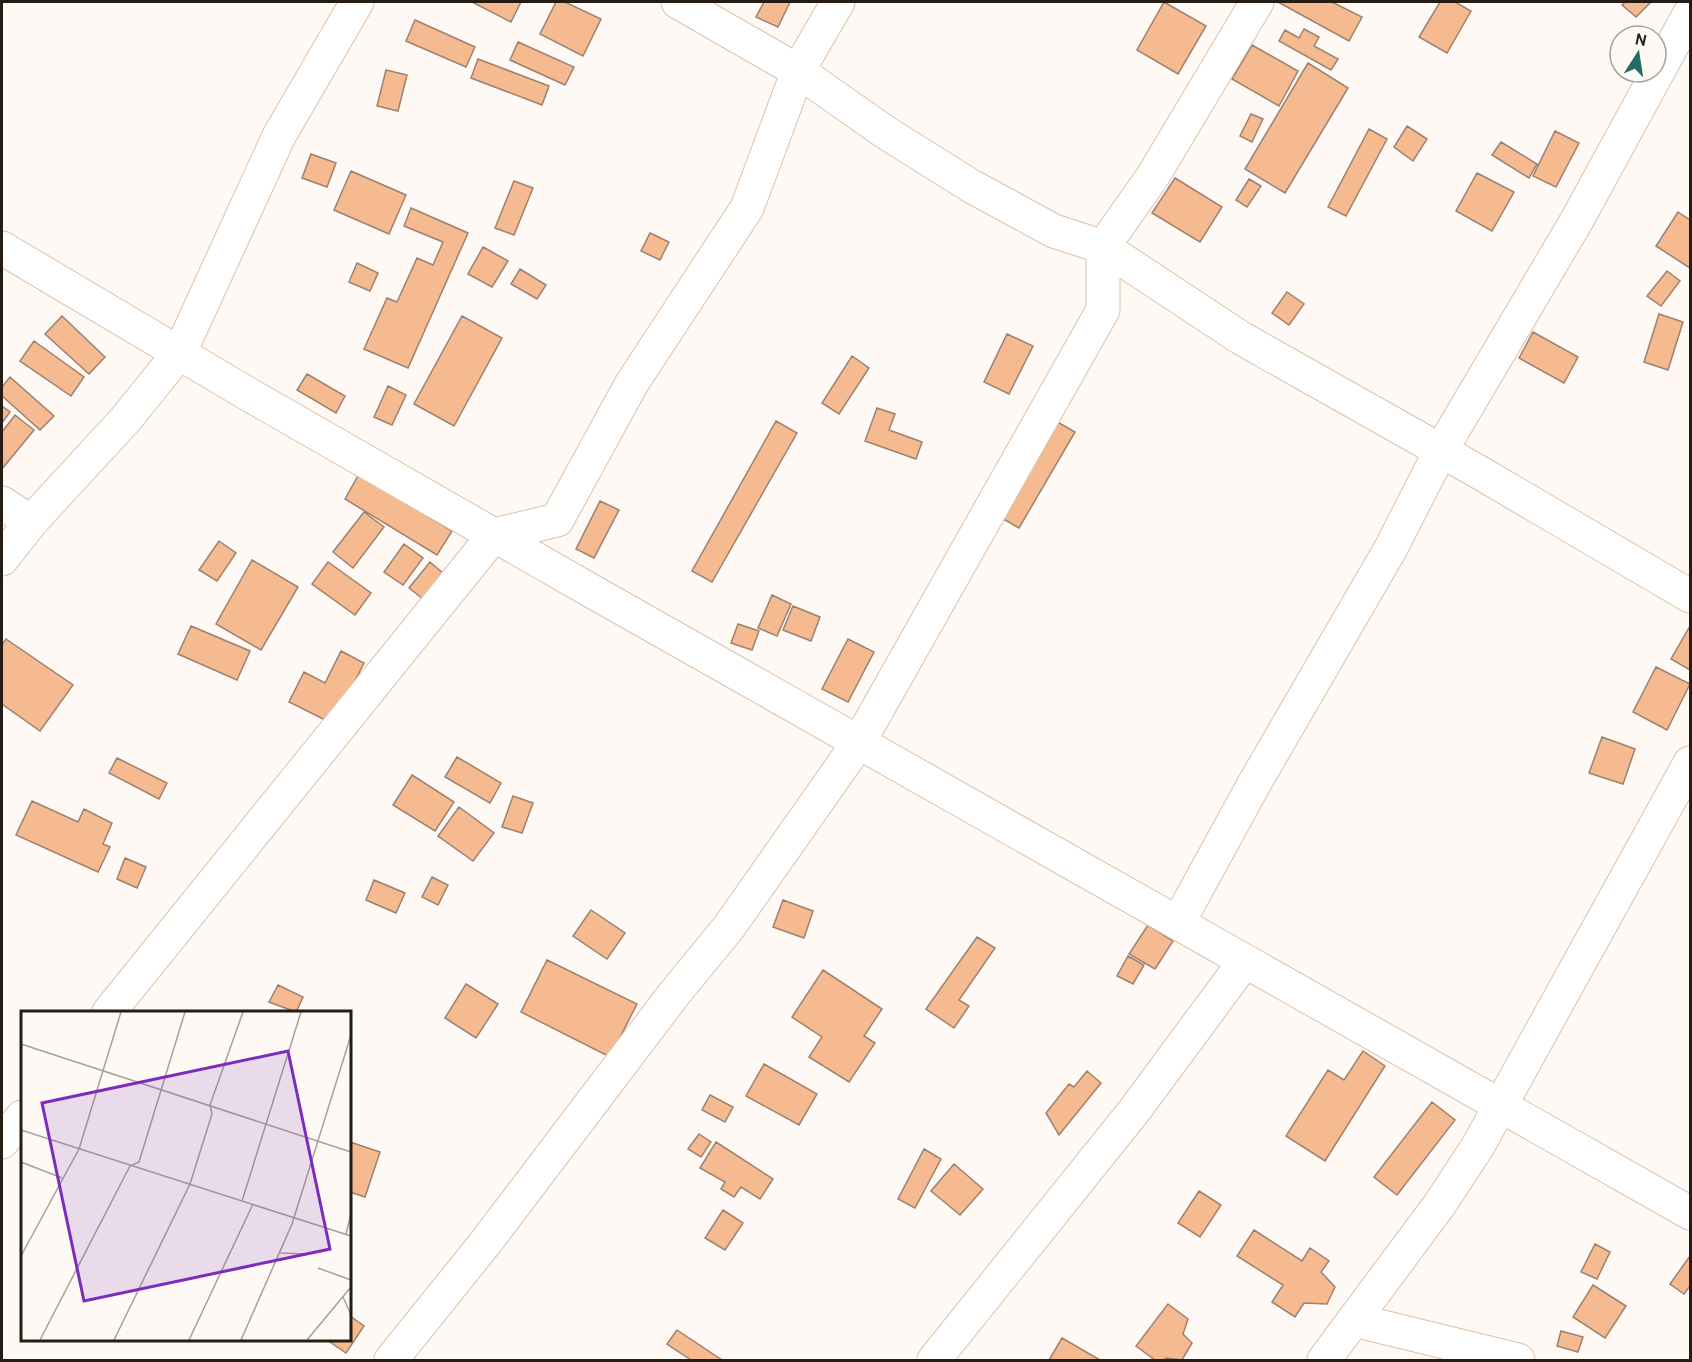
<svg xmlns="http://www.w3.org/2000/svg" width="1692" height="1362" font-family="Cabin,sans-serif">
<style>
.building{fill:#f6ba91;stroke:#9c816e;stroke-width:1.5}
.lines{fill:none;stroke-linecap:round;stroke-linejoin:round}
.minor-casing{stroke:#dcc2aa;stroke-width:35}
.minor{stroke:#fff;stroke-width:33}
.inset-road{fill:none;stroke:#a7a19a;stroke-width:1.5}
.view{fill:#7b2cbf;fill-opacity:0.15;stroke:#7b2cbf;stroke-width:3}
.inset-edge{fill:none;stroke:#251c13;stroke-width:3}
</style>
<rect width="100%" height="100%" fill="#fef9f4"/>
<path class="building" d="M 472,2 L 521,2 L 511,22 Z
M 556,2 L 565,2 L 601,19 L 583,56 L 540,34 Z
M 764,2 L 790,2 L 778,27 L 756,17 Z
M 1164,2 L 1206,26 L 1178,74 L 1137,50 Z
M 1278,2 L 1332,2 L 1362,17 L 1349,41 Z
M 1440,2 L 1455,2 L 1471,11 L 1447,53 L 1419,37 Z
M 1625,2 L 1651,2 L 1636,17 L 1622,5 Z
M 415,20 L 475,47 L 466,67 L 406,41 Z
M 1304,29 L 1319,37 L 1314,46 L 1338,59 L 1331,70 L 1279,41 L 1285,30 L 1299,38 Z
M 518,42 L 574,67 L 565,85 L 510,60 Z
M 1252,45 L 1298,71 L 1279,106 L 1232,79 Z
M 478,59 L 549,86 L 542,105 L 471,78 Z
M 1308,63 L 1348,88 L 1285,193 L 1245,169 Z
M 386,70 L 407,75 L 398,111 L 377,106 Z
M 1251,114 L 1263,119 L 1252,142 L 1240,136 Z
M 1407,126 L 1427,139 L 1413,161 L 1394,147 Z
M 1369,129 L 1387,139 L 1346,216 L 1328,207 Z
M 1555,131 L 1579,143 L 1556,187 L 1533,176 Z
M 1501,142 L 1537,164 L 1529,178 L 1492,155 Z
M 311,154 L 336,163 L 327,187 L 302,178 Z
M 351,171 L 406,195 L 389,234 L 334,210 Z
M 1477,173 L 1514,192 L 1492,231 L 1456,211 Z
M 1175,178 L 1222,207 L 1200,242 L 1152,213 Z
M 1249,179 L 1261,186 L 1247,207 L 1236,200 Z
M 514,181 L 533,188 L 514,235 L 495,228 Z
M 411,208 L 468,233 L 408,368 L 364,349 L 387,298 L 397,302 L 417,258 L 433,265 L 443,242 L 404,226 Z
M 1678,212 L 1690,220 L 1690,268 L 1656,246 Z
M 650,233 L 669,242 L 660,260 L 641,251 Z
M 483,247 L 508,261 L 492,287 L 468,274 Z
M 357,263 L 378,273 L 370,291 L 349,282 Z
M 520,269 L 546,285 L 537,299 L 511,284 Z
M 1667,271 L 1680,281 L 1661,306 L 1647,296 Z
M 1287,292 L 1304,304 L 1289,325 L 1272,313 Z
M 1659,314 L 1683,322 L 1668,370 L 1644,362 Z
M 62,316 L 105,357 L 89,374 L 45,334 Z
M 462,316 L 502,338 L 454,426 L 414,404 Z
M 1533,332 L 1578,357 L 1564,383 L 1519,358 Z
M 1007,334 L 1033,346 L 1009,394 L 984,382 Z
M 34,341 L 84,377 L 71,396 L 20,361 Z
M 852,356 L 869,368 L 839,414 L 822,403 Z
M 307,374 L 345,396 L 336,413 L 297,390 Z
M 10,377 L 54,416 L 40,430 L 2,396 L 2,387 Z
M 388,386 L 406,395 L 392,425 L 374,417 Z
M 2,406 L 10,412 L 2,423 Z
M 877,408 L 895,414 L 889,430 L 922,442 L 916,459 L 865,441 Z
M 15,415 L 34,430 L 2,469 L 2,432 Z
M 1054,420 L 1075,432 L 1019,528 L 998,516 Z
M 776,421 L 797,433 L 712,582 L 692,571 Z
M 359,474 L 452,531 L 437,555 L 345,499 Z
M 600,501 L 619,510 L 594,558 L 576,549 Z
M 364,512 L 384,527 L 353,568 L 333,552 Z
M 219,541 L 236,553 L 217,581 L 199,570 Z
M 404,544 L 423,558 L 403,585 L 384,572 Z
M 252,560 L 298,587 L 261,650 L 216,624 Z
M 328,562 L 371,593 L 355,615 L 312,584 Z
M 430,562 L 443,573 L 423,599 L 409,588 Z
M 772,595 L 791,604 L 777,636 L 758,628 Z
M 793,606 L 820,617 L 811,641 L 783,630 Z
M 738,624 L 759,631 L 752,650 L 731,643 Z
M 191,626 L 250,651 L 237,680 L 178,654 Z
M 1690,626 L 1690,670 L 1671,659 Z
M 6,639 L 73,685 L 40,731 L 2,704 L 2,645 Z
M 848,639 L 874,652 L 848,702 L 822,689 Z
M 341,651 L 364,663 L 333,724 L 289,702 L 304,672 L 325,683 Z
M 1656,667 L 1690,684 L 1667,730 L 1633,712 Z
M 1602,737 L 1635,749 L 1623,784 L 1589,773 Z
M 457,757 L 501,783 L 490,803 L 445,777 Z
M 117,758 L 167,783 L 159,799 L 109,773 Z
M 412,775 L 454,802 L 435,831 L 393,805 Z
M 513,796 L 533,803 L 522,833 L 502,827 Z
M 32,801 L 78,822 L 84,809 L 112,823 L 103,844 L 110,847 L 98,872 L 16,835 Z
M 459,807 L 494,833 L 473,861 L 438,836 Z
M 125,858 L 146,867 L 137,888 L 117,879 Z
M 432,877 L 448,885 L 438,905 L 422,897 Z
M 374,880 L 405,893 L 396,913 L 366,900 Z
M 783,900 L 813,911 L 804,938 L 773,927 Z
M 591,910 L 625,933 L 607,959 L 573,936 Z
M 1148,925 L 1173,941 L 1155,969 L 1129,954 Z
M 977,937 L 995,948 L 959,1000 L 969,1006 L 954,1028 L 926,1009 Z
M 1128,956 L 1144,965 L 1133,984 L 1117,976 Z
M 547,960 L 637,1004 L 610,1057 L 521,1012 Z
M 823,970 L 882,1009 L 864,1036 L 875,1043 L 849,1082 L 809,1057 L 822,1037 L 792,1017 Z
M 466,984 L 498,1004 L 476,1038 L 445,1018 Z
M 278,985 L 303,997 L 296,1012 L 269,1002 Z
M 1363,1051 L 1385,1066 L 1325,1161 L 1286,1136 L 1328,1070 L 1344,1080 Z
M 764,1064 L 817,1094 L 799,1125 L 746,1096 Z
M 1087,1071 L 1101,1083 L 1059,1135 L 1046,1113 L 1069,1084 L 1074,1087 Z
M 710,1095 L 733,1107 L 725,1122 L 702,1110 Z
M 1432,1102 L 1455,1120 L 1397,1195 L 1374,1177 Z
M 699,1134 L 711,1142 L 701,1157 L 688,1149 Z
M 350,1142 L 380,1152 L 365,1197 L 350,1192 Z
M 716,1142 L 773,1179 L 760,1199 L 741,1187 L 734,1197 L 721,1189 L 725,1182 L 700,1168 Z
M 924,1149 L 941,1159 L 915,1208 L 898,1199 Z
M 954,1164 L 983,1189 L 960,1215 L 931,1191 Z
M 1199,1191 L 1221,1205 L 1200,1237 L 1178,1223 Z
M 723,1210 L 743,1223 L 725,1250 L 705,1238 Z
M 1254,1230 L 1302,1261 L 1310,1248 L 1329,1261 L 1321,1272 L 1335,1287 L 1327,1304 L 1304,1303 L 1295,1317 L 1272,1302 L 1283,1285 L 1237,1256 Z
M 1595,1244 L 1610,1252 L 1597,1279 L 1581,1272 Z
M 1690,1256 L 1690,1286 L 1684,1294 L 1670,1284 Z
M 1593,1285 L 1626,1306 L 1605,1338 L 1573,1317 Z
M 1168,1304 L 1188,1319 L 1183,1334 L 1192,1343 L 1182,1360 L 1166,1358 L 1164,1360 L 1155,1360 L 1136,1346 Z
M 350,1316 L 364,1326 L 346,1353 L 327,1340 L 350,1340 Z
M 677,1330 L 722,1360 L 691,1360 L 667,1344 Z
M 1561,1331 L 1583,1337 L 1578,1352 L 1557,1346 Z
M 1062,1338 L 1100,1360 L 1049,1360 Z"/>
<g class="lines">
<g class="minor-casing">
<path id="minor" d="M 678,2 L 798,71 L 885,132 L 971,186 L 1054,231 L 1103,247 L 1241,338 L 1484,475 L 1690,596
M 2,248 L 248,394 L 588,589 L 1690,1213
M 2,503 L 31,522
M 2,559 L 31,522 L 125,420 L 180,352 L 279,136 L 357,2
M 1178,923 L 1254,784 L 1391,548 L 1440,452 L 1577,220 L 1690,13
M 109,1012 L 494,535 L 557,520 L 632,383 L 747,208 L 798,71 L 838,2
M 2,1142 L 22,1117
M 1354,1320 L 1518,1360
M 391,1360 L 486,1242 L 674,994 L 729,927 L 859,742 L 1103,310 L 1103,247 L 1153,176 L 1257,2
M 934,1360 L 1134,1111 L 1245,961
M 1324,1360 L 1440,1204 L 1478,1146 L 1690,763"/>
</g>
<use href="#minor" class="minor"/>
</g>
<g transform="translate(21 1011)">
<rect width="330" height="330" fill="#fef9f4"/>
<path class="inset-road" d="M 0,33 L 330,141M 0,119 L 330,225M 0,151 L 41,167M 221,190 L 280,1M 325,223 L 330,203M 259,242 L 286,243M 0,245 L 58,138 L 100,1M 297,257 L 330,269M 322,286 L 330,304M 19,329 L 109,155 L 118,151 L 164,1M 93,329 L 169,173 L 191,103 L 189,94 L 222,1M 168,329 L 232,193M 220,329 L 271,213 L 330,24M 286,329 L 330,276"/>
<path class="view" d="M 267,40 L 309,238 L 63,290 L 21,92 Z"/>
<rect width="330" height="330" class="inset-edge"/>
</g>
<rect width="1692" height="1362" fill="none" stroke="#251c13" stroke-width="6"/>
<g transform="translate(1638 54) rotate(12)"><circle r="28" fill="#fef9f4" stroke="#a7a19a" stroke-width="1.5"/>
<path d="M0-4.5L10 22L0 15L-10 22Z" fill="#246c63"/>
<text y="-9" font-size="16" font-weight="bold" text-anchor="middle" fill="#251c13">N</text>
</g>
</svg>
